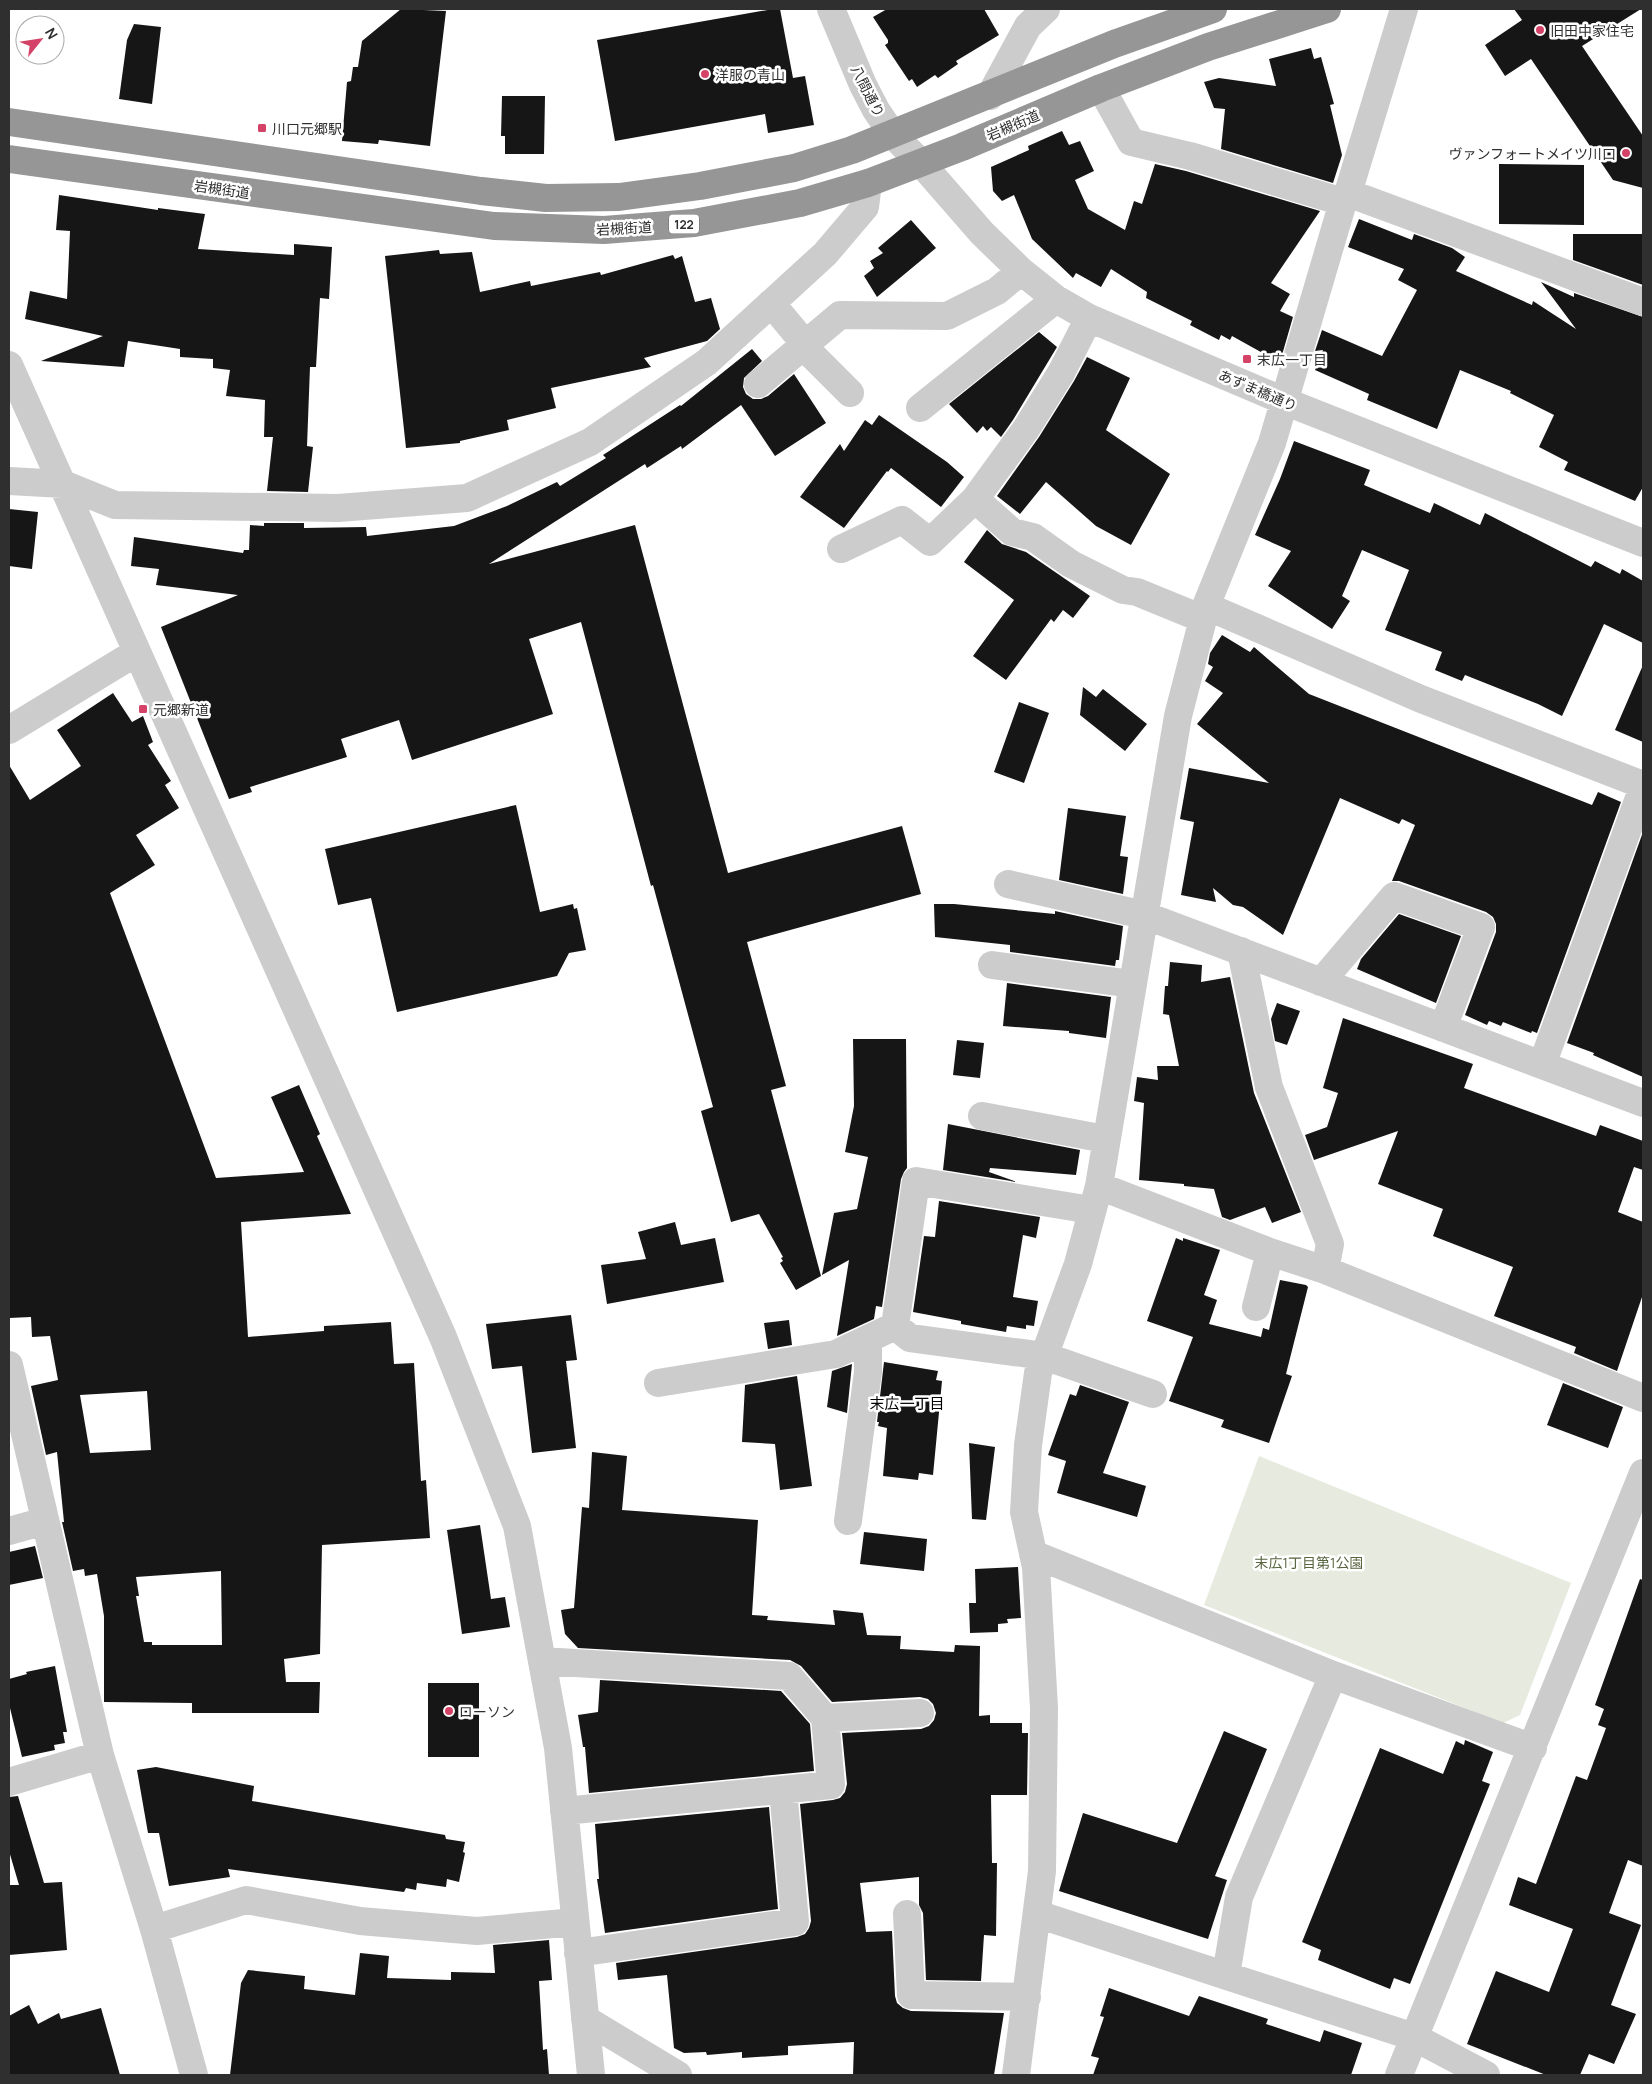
<svg xmlns="http://www.w3.org/2000/svg" width="1652" height="2084" font-family="Manrope,'Noto Sans JP',sans-serif">
<style>
.green{fill:#e7eade}
.building{fill:#161616;fill-rule:evenodd}
.lines{fill:none;stroke-linecap:round;stroke-linejoin:round}
.minor{stroke:#ccc;stroke-width:28}
.highway{stroke:#969696;stroke-width:28}
.poi-dot{fill:#d44367;stroke:#fff;stroke-width:2}
.labels{text-anchor:middle;dominant-baseline:central;stroke-width:5;stroke-linejoin:round;paint-order:stroke}
.shield{fill:#fff;stroke:#6d6d6d;stroke-width:1}
.shield-label{font-size:12px;font-weight:bold;fill:#2f2f2f}
.poi-label{font-size:14px;fill:#2f2f2f;stroke:#fff;text-anchor:start}
.street-label{font-size:14px;fill:#2f2f2f;stroke:#fff}
.park-label{font-size:14px;fill:#586640;stroke:#fff}
.neighbourhood-label{font-size:15px;fill:#000;stroke:#fff}
</style>
<rect width="100%" height="100%" fill="#fff"/>
<path class="green" d="M 1259,1456 L 1571,1583 L 1520,1715 L 1503,1723 L 1204,1605 Z"/>
<path class="building" d="M 401,9 L 446,11 L 430,146 L 379,140 L 378,144 L 342,141 L 347,82 L 351,81 L 353,67 L 358,67 L 362,41 Z
M 773,9 L 780,9 L 793,78 L 805,76 L 814,125 L 768,133 L 765,114 L 615,141 L 597,40 Z
M 887,9 L 984,9 L 999,35 L 956,61 L 958,64 L 938,78 L 935,75 L 917,87 L 912,79 L 909,81 L 885,45 L 888,43 L 888,40 L 873,17 Z
M 1514,9 L 1641,9 L 1582,46 L 1643,136 L 1643,188 L 1613,180 L 1531,59 L 1505,76 L 1485,45 L 1522,20 Z
M 134,24 L 161,27 L 152,104 L 119,99 L 127,40 Z
M 1311,48 L 1314,59 L 1321,57 L 1334,104 L 1330,105 L 1342,155 L 1333,183 L 1221,149 L 1225,109 L 1214,108 L 1204,82 L 1219,78 L 1276,86 L 1269,59 Z
M 502,96 L 545,96 L 544,154 L 505,154 L 505,136 L 501,136 Z
M 1062,131 L 1069,145 L 1080,141 L 1094,171 L 1075,180 L 1088,209 L 1125,230 L 1134,201 L 1142,204 L 1155,164 L 1186,171 L 1320,211 L 1271,283 L 1290,294 L 1280,311 L 1293,317 L 1282,355 L 1268,356 L 1232,336 L 1230,340 L 1221,335 L 1219,340 L 1190,325 L 1192,321 L 1146,298 L 1147,292 L 1111,269 L 1101,287 L 1076,273 L 1073,278 L 1032,239 L 1014,195 L 1002,201 L 993,191 L 991,167 L 1029,150 L 1028,146 Z
M 1499,164 L 1584,165 L 1584,225 L 1499,224 Z
M 59,195 L 158,210 L 158,208 L 205,214 L 198,249 L 294,255 L 294,244 L 332,247 L 329,299 L 320,298 L 316,367 L 310,367 L 307,446 L 313,447 L 308,492 L 267,491 L 273,437 L 264,437 L 265,400 L 226,396 L 230,370 L 213,368 L 213,359 L 180,357 L 180,349 L 128,341 L 124,367 L 41,361 L 103,336 L 25,319 L 30,291 L 67,299 L 70,231 L 56,230 Z
M 1359,219 L 1412,240 L 1414,234 L 1452,248 L 1465,257 L 1456,271 L 1532,305 L 1533,301 L 1576,329 L 1541,282 L 1574,297 L 1574,293 L 1643,317 L 1643,487 L 1635,501 L 1564,470 L 1568,462 L 1539,447 L 1554,415 L 1510,393 L 1511,391 L 1460,370 L 1437,429 L 1367,400 L 1369,394 L 1315,370 L 1323,350 L 1315,351 L 1322,330 L 1382,356 L 1417,290 L 1398,280 L 1404,269 L 1348,247 Z
M 911,220 L 936,248 L 877,297 L 864,276 L 874,268 L 870,261 L 883,253 L 878,248 Z
M 1573,234 L 1643,234 L 1643,285 L 1573,260 Z
M 439,250 L 440,254 L 472,252 L 480,292 L 530,281 L 531,286 L 600,272 L 601,275 L 673,255 L 675,259 L 682,256 L 695,302 L 711,298 L 720,329 L 707,341 L 644,358 L 651,367 L 551,388 L 556,408 L 507,420 L 509,430 L 460,441 L 460,443 L 406,448 L 385,256 Z
M 1039,332 L 1057,347 L 1013,420 L 1001,437 L 991,427 L 987,431 L 983,426 L 977,433 L 949,404 Z
M 752,349 L 762,361 L 744,378 L 743,387 L 746,394 L 753,399 L 761,399 L 768,396 L 794,374 L 826,423 L 775,456 L 741,405 L 682,449 L 681,446 L 647,468 L 645,464 L 489,564 L 635,525 L 728,873 L 902,826 L 921,894 L 747,942 L 786,1086 L 771,1090 L 821,1276 L 796,1290 L 780,1263 L 783,1261 L 781,1258 L 783,1257 L 759,1214 L 731,1222 L 701,1111 L 713,1107 L 653,885 L 651,886 L 581,622 L 529,639 L 553,714 L 412,760 L 399,720 L 341,739 L 347,757 L 250,787 L 252,792 L 229,799 L 161,627 L 238,595 L 156,585 L 159,569 L 131,566 L 134,537 L 243,553 L 244,550 L 249,550 L 250,525 L 264,526 L 264,523 L 304,523 L 304,528 L 366,527 L 367,536 L 454,526 L 507,506 L 557,482 L 560,486 L 606,458 L 603,455 L 680,405 L 681,406 Z
M 1087,357 L 1130,378 L 1106,430 L 1170,474 L 1131,545 L 1096,526 L 1046,482 L 1020,514 L 997,496 L 1039,437 L 1074,381 Z
M 879,415 L 947,462 L 964,477 L 941,507 L 891,468 L 888,472 L 887,471 L 844,528 L 800,497 L 840,444 L 844,451 L 865,420 L 872,425 Z
M 1294,441 L 1370,470 L 1364,485 L 1430,513 L 1434,503 L 1480,525 L 1485,513 L 1591,567 L 1595,561 L 1620,574 L 1622,569 L 1643,581 L 1643,643 L 1604,624 L 1562,716 L 1538,704 L 1465,675 L 1462,681 L 1435,670 L 1442,652 L 1385,630 L 1409,570 L 1362,550 L 1342,596 L 1350,601 L 1332,629 L 1268,586 L 1291,551 L 1255,535 L 1280,479 Z
M 9,509 L 38,512 L 32,569 L 9,566 Z
M 987,530 L 1002,544 L 1026,552 L 1090,596 L 1073,618 L 1063,610 L 1054,622 L 1051,619 L 1006,680 L 973,656 L 1014,600 L 964,562 Z
M 1222,635 L 1250,652 L 1254,647 L 1309,694 L 1592,805 L 1598,792 L 1621,802 L 1537,1033 L 1532,1031 L 1531,1033 L 1503,1022 L 1501,1026 L 1489,1021 L 1487,1025 L 1465,1015 L 1496,932 L 1496,924 L 1493,917 L 1486,912 L 1399,881 L 1392,881 L 1415,825 L 1402,819 L 1399,824 L 1340,798 L 1283,935 L 1243,907 L 1233,905 L 1213,888 L 1216,902 L 1181,895 L 1194,822 L 1180,819 L 1189,768 L 1269,783 L 1197,724 L 1223,693 L 1205,681 L 1213,667 L 1208,664 L 1210,653 Z
M 1643,665 L 1643,742 L 1615,730 Z
M 1083,687 L 1096,697 L 1103,689 L 1147,724 L 1125,751 L 1080,715 Z
M 113,693 L 132,722 L 143,716 L 153,742 L 148,745 L 171,781 L 165,785 L 179,808 L 136,835 L 155,865 L 110,893 L 216,1178 L 304,1172 L 271,1097 L 299,1085 L 320,1134 L 317,1136 L 351,1214 L 241,1222 L 248,1337 L 324,1331 L 324,1326 L 391,1322 L 394,1364 L 414,1363 L 421,1481 L 426,1480 L 430,1538 L 322,1545 L 320,1654 L 284,1659 L 286,1682 L 320,1682 L 319,1713 L 192,1713 L 192,1703 L 104,1702 L 104,1616 L 97,1574 L 85,1576 L 84,1569 L 73,1571 L 62,1522 L 64,1522 L 57,1452 L 46,1455 L 31,1386 L 58,1380 L 50,1336 L 32,1337 L 31,1317 L 9,1318 L 9,765 L 30,800 L 81,766 L 57,730 ZM 147,1391 L 151,1450 L 90,1453 L 80,1395 ZM 221,1571 L 222,1645 L 152,1645 L 152,1642 L 144,1642 L 136,1596 L 139,1596 L 136,1577 Z
M 1019,702 L 1049,713 L 1024,783 L 994,772 Z
M 516,805 L 540,912 L 573,904 L 574,909 L 577,908 L 586,950 L 569,953 L 557,976 L 397,1012 L 371,898 L 338,905 L 325,849 Z
M 1068,808 L 1126,816 L 1120,856 L 1128,857 L 1123,894 L 1059,880 Z
M 1643,832 L 1643,1077 L 1593,1055 L 1594,1053 L 1567,1043 Z
M 934,904 L 954,904 L 1055,914 L 1055,911 L 1123,926 L 1119,960 L 1116,960 L 1115,966 L 1010,952 L 1010,945 L 935,937 Z
M 1399,914 L 1461,936 L 1436,1003 L 1357,969 L 1361,959 Z
M 1170,962 L 1202,965 L 1201,982 L 1230,977 L 1254,1093 L 1301,1212 L 1272,1223 L 1265,1207 L 1230,1220 L 1222,1217 L 1214,1189 L 1184,1186 L 1184,1184 L 1139,1180 L 1144,1103 L 1134,1101 L 1137,1077 L 1158,1080 L 1157,1066 L 1179,1066 L 1169,1015 L 1163,1014 L 1165,986 L 1168,986 Z
M 1007,983 L 1111,997 L 1106,1038 L 1069,1033 L 1069,1031 L 1003,1026 Z
M 1277,1003 L 1300,1011 L 1287,1045 L 1275,1041 L 1271,1019 Z
M 1343,1018 L 1473,1064 L 1464,1088 L 1596,1136 L 1600,1125 L 1643,1141 L 1643,1170 L 1634,1167 L 1618,1212 L 1643,1222 L 1643,1294 L 1617,1371 L 1574,1353 L 1576,1347 L 1494,1316 L 1513,1267 L 1433,1236 L 1443,1209 L 1378,1184 L 1398,1131 L 1314,1160 L 1305,1135 L 1327,1127 L 1338,1093 L 1323,1088 Z
M 853,1039 L 906,1039 L 907,1168 L 904,1172 L 901,1179 L 882,1307 L 876,1306 L 874,1319 L 837,1336 L 849,1260 L 822,1275 L 834,1213 L 857,1209 L 868,1157 L 845,1152 L 854,1106 Z
M 957,1040 L 984,1043 L 980,1078 L 953,1075 Z
M 948,1124 L 1080,1150 L 1076,1175 L 990,1168 L 989,1172 L 1017,1182 L 943,1170 Z
M 939,1201 L 1040,1217 L 1036,1238 L 1023,1235 L 1013,1297 L 1038,1301 L 1034,1326 L 1026,1325 L 1026,1329 L 1007,1326 L 1006,1332 L 961,1324 L 961,1321 L 913,1312 L 924,1236 L 935,1237 Z
M 675,1222 L 681,1245 L 715,1238 L 724,1282 L 607,1304 L 601,1265 L 646,1259 L 638,1232 Z
M 1176,1238 L 1183,1241 L 1183,1238 L 1220,1250 L 1204,1295 L 1217,1300 L 1209,1324 L 1261,1337 L 1263,1328 L 1269,1330 L 1280,1280 L 1306,1285 L 1308,1287 L 1286,1374 L 1292,1376 L 1269,1443 L 1221,1427 L 1224,1420 L 1169,1401 L 1193,1337 L 1147,1321 Z
M 571,1315 L 577,1360 L 566,1361 L 576,1448 L 532,1453 L 522,1366 L 492,1369 L 486,1324 Z
M 789,1320 L 792,1345 L 768,1349 L 764,1323 Z
M 884,1362 L 938,1371 L 936,1380 L 942,1381 L 933,1475 L 919,1473 L 918,1480 L 883,1476 L 887,1428 L 878,1426 L 879,1422 L 877,1422 Z
M 852,1364 L 847,1413 L 827,1407 L 832,1371 Z
M 797,1376 L 812,1486 L 780,1490 L 775,1444 L 742,1442 L 745,1385 Z
M 1563,1383 L 1623,1407 L 1608,1448 L 1547,1425 Z
M 1080,1385 L 1129,1402 L 1103,1473 L 1146,1486 L 1137,1517 L 1057,1493 L 1066,1461 L 1048,1455 L 1070,1394 L 1076,1396 Z
M 969,1443 L 995,1447 L 986,1520 L 972,1519 Z
M 592,1452 L 627,1456 L 622,1510 L 758,1520 L 752,1615 L 768,1616 L 767,1620 L 835,1625 L 833,1610 L 863,1613 L 867,1635 L 901,1636 L 900,1649 L 954,1652 L 955,1645 L 980,1646 L 979,1716 L 990,1715 L 990,1723 L 1022,1723 L 1022,1733 L 1028,1733 L 1027,1795 L 991,1795 L 992,1863 L 997,1863 L 996,1936 L 984,1935 L 981,1981 L 926,1980 L 923,1913 L 919,1905 L 919,1877 L 860,1883 L 866,1932 L 892,1931 L 895,1996 L 897,2003 L 903,2008 L 911,2011 L 1004,2013 L 994,2075 L 853,2075 L 854,2042 L 788,2046 L 788,2055 L 742,2058 L 742,2052 L 707,2055 L 706,2052 L 684,2053 L 674,2048 L 667,1975 L 618,1980 L 616,1963 L 797,1937 L 805,1934 L 809,1928 L 811,1921 L 800,1804 L 833,1800 L 840,1798 L 845,1792 L 847,1784 L 842,1733 L 921,1729 L 929,1726 L 934,1720 L 936,1713 L 933,1704 L 928,1699 L 920,1697 L 832,1702 L 801,1666 L 790,1660 L 578,1648 L 565,1634 L 561,1610 L 574,1608 L 582,1507 L 589,1508 Z
M 480,1525 L 491,1599 L 505,1597 L 510,1627 L 462,1634 L 447,1530 Z
M 864,1532 L 927,1539 L 924,1571 L 860,1564 Z
M 35,1546 L 43,1578 L 9,1585 L 9,1552 Z
M 1018,1567 L 1021,1618 L 1007,1619 L 1008,1623 L 998,1624 L 998,1632 L 970,1633 L 969,1603 L 976,1603 L 975,1569 Z
M 1640,1579 L 1643,1580 L 1643,1866 L 1628,1860 L 1609,1913 L 1641,1925 L 1611,2005 L 1636,2014 L 1614,2064 L 1589,2054 L 1580,2075 L 1546,2075 L 1467,2044 L 1496,1971 L 1549,1992 L 1573,1929 L 1509,1905 L 1518,1877 L 1536,1884 L 1576,1776 L 1587,1780 L 1606,1728 L 1598,1725 L 1604,1709 L 1595,1705 Z
M 55,1666 L 67,1732 L 63,1732 L 65,1743 L 54,1745 L 55,1750 L 22,1757 L 9,1704 L 9,1679 L 27,1674 L 26,1672 Z
M 600,1680 L 781,1691 L 810,1724 L 814,1771 L 589,1793 L 585,1747 L 583,1747 L 578,1715 L 598,1712 Z
M 428,1683 L 479,1683 L 479,1757 L 428,1757 Z
M 1224,1731 L 1267,1749 L 1215,1876 L 1227,1880 L 1208,1939 L 1059,1891 L 1083,1813 L 1177,1843 Z
M 1465,1740 L 1493,1752 L 1482,1781 L 1490,1784 L 1410,1984 L 1394,1978 L 1390,1989 L 1318,1960 L 1321,1950 L 1302,1942 L 1380,1748 L 1443,1774 L 1456,1741 L 1464,1745 Z
M 156,1767 L 254,1786 L 252,1801 L 445,1835 L 446,1839 L 465,1842 L 463,1852 L 465,1853 L 459,1882 L 447,1879 L 446,1887 L 417,1883 L 416,1890 L 406,1888 L 404,1892 L 228,1869 L 230,1877 L 169,1886 L 159,1833 L 148,1833 L 137,1770 Z
M 18,1796 L 44,1883 L 62,1882 L 67,1950 L 9,1955 L 9,1885 L 19,1885 L 9,1851 L 9,1797 Z
M 769,1807 L 778,1909 L 605,1933 L 597,1879 L 599,1879 L 595,1824 Z
M 549,1940 L 552,1980 L 539,1981 L 543,2050 L 547,2049 L 549,2075 L 230,2075 L 241,1983 L 248,1970 L 305,1976 L 304,1989 L 355,1995 L 360,1953 L 389,1956 L 387,1978 L 451,1980 L 451,1972 L 495,1973 L 493,1945 Z
M 1109,1988 L 1189,2016 L 1199,1996 L 1268,2019 L 1266,2024 L 1320,2042 L 1324,2030 L 1362,2043 L 1351,2075 L 1093,2075 L 1099,2058 L 1091,2056 L 1104,2017 L 1100,2016 Z
M 29,2005 L 38,2024 L 59,2013 L 61,2019 L 101,2008 L 120,2075 L 9,2075 L 9,2016 Z"/>
<g class="lines">
<path class="minor" d="M 831,9 L 863,85 L 876,110 L 893,135 L 921,163 L 982,233 L 1021,271 L 1056,299 L 1089,318 L 1284,401 L 1643,543
M 1101,88 L 1131,142 L 1190,156 L 1343,202
M 990,96 L 1028,26 L 1046,9
M 1348,193 L 1404,9
M 771,303 L 805,344 L 810,353 L 850,393
M 9,365 L 443,1337 L 517,1526 L 558,1748 L 591,2075
M 758,384 L 840,315 L 947,316 L 997,291 L 1021,271
M 920,408 L 1056,299
M 9,481 L 63,484 L 115,505 L 338,508 L 467,498 L 590,442 L 707,362 L 825,254 L 865,207 L 868,183
M 975,499 L 1012,532 L 1033,537 L 1071,564 L 1123,590 L 1137,592 L 1203,619
M 841,549 L 902,520 L 930,542 L 975,499 L 1026,429 L 1061,373 L 1089,318
M 1206,606 L 1421,699 L 1643,785
M 9,730 L 137,652
M 1008,884 L 1144,915 L 1643,1103
M 1241,951 L 1269,1087 L 1330,1244 L 1325,1270
M 992,965 L 1132,984
M 1321,982 L 1394,896 L 1481,927 L 1443,1028
M 1542,1065 L 1643,787
M 982,1116 L 1105,1139
M 1099,1186 L 1270,1252 L 1325,1270 L 1643,1398
M 1256,1307 L 1270,1252
M 895,1326 L 916,1181 L 1091,1210
M 895,1326 L 910,1338 L 1044,1356 L 1153,1394
M 9,1365 L 100,1755 L 154,1929 L 194,2075
M 658,1383 L 836,1354 L 895,1326
M 848,1521 L 868,1372 L 868,1339
M 9,1531 L 45,1521
M 1033,1554 L 1333,1675 L 1533,1748
M 542,1661 L 789,1676 L 825,1718 L 920,1713
M 9,1782 L 100,1755
M 564,1811 L 831,1785 L 825,1718
M 907,1914 L 911,1995 L 1027,1997
M 1037,1914 L 1414,2037 L 1486,2075
M 154,1929 L 246,1900 L 360,1921 L 477,1931 L 575,1922
M 578,1953 L 795,1922 L 783,1790
M 1226,1975 L 1239,1897 L 1333,1675
M 585,2019 L 678,2075
M 1016,2075 L 1042,1871 L 1044,1708 L 1036,1567 L 1024,1512 L 1028,1445 L 1038,1373 L 1078,1264 L 1099,1186 L 1178,716 L 1203,619 L 1206,606 L 1272,443 L 1343,202 L 1348,193 L 1643,302
M 1399,2075 L 1643,1473"/>
<path class="highway" d="M 9,122 L 481,191 L 546,198 L 619,197 L 700,186 L 794,168 L 852,150 L 1114,44 L 1213,9
M 9,159 L 494,226 L 604,230 L 694,223 L 800,203 L 868,183 L 962,147 L 1101,88 L 1208,47 L 1327,9"/>
</g>
<g class="poi-dot">
<circle cx="1540" cy="30" r="5"/>
<circle cx="705" cy="74" r="5"/>
<rect x="257" y="123" width="10" height="10" rx="2.5"/>
<circle cx="1626" cy="153" r="5"/>
<rect x="1242" y="354" width="10" height="10" rx="2.5"/>
<rect x="138" y="704" width="10" height="10" rx="2.5"/>
<circle cx="449" cy="1711" r="5"/>
</g>
<g class="labels">
<rect class="shield" x="669" y="214.5" width="30" height="19" rx="4"/>
<g class="shield-label">
<text x="684" y="224">122</text>
</g>
<g class="poi-label">
<text x="1550" y="30">旧田中家住宅</text>
<text x="715" y="74">洋服の青山</text>
<text x="272" y="128">川口元郷駅</text>
<text x="1616" y="153" text-anchor="end">ヴァンフォートメイツ川口</text>
<text x="1257" y="359">末広一丁目</text>
<text x="153" y="709">元郷新道</text>
<text x="459" y="1711">ローソン</text>
</g>
<g class="street-label">
<text transform="translate(868 91) rotate(63)">八間通り</text>
<text transform="translate(1013 125) rotate(-23)">岩槻街道</text>
<text transform="translate(222 189) rotate(8)">岩槻街道</text>
<text transform="translate(624 228) rotate(-3)">岩槻街道</text>
<text transform="translate(1258 390) rotate(23)">あずま橋通り</text>
</g>
<g class="park-label">
<text x="1309" y="1562">末広1丁目第1公園</text>
</g>
<g class="neighbourhood-label">
<text x="907" y="1403">末広一丁目</text>
</g>
</g>
<rect width="1652" height="2084" fill="none" stroke="#2f2f2f" stroke-width="20"/>
<g transform="translate(40 40) rotate(60)"><circle r="24" fill="#ffffff" stroke="#acacac"/>
<path d="M0-4L9 19L0 12L-9 19Z" fill="#d44367"/>
<text y="-8" font-size="14" font-weight="bold" text-anchor="middle" fill="#2f2f2f">N</text>
</g>
</svg>
